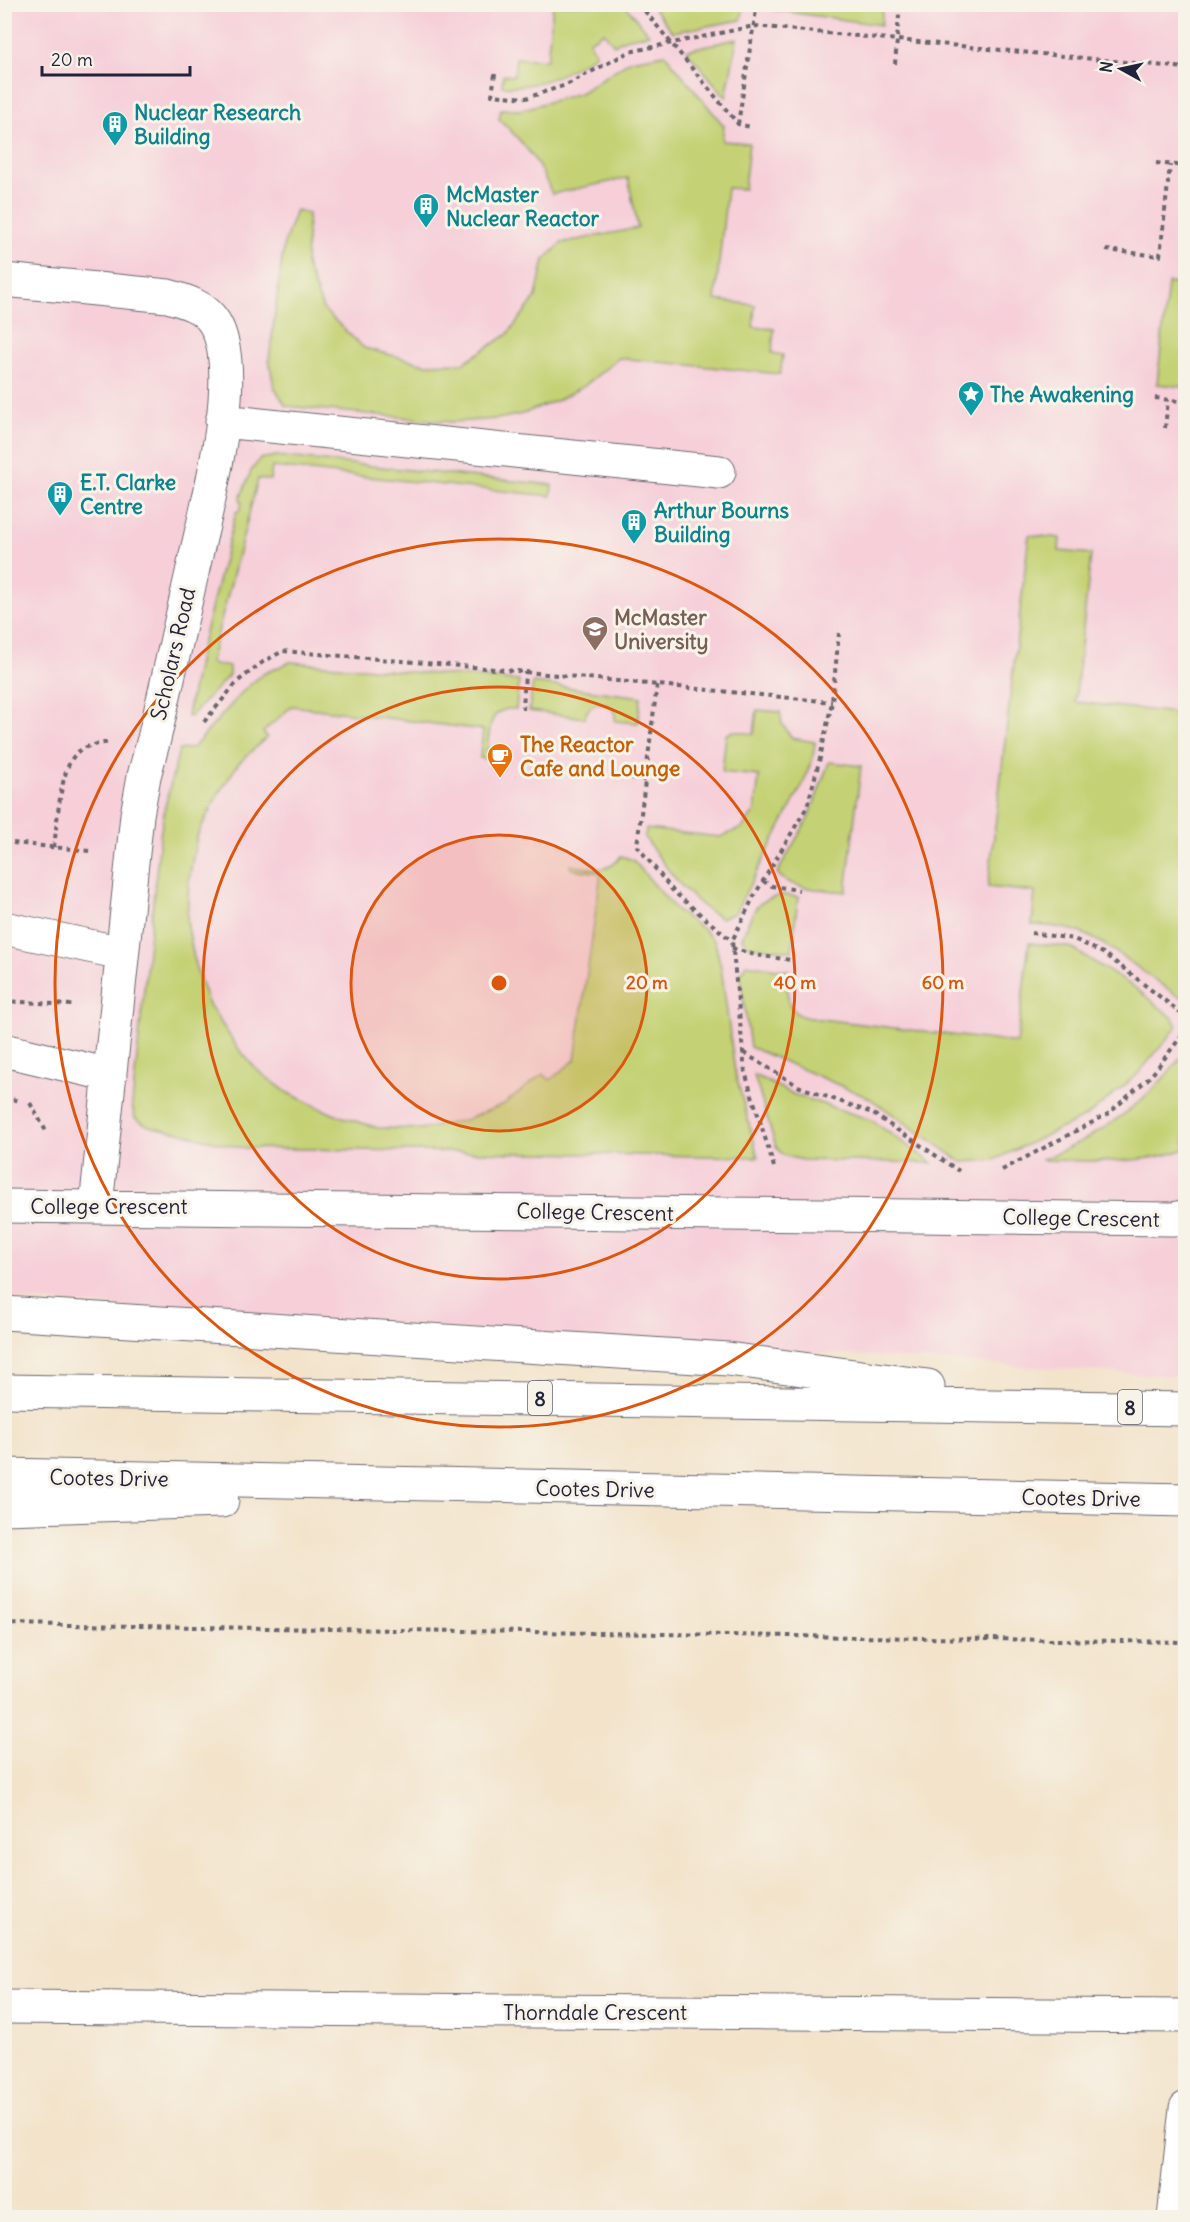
<svg xmlns="http://www.w3.org/2000/svg" width="1190" height="2222" font-family="Delius,sans-serif">
<style>
.built{fill:#f6cfd9}
.green{fill:#c4d274;stroke:#737a58;stroke-width:1.5}
.lines{fill:none;stroke-linecap:round;stroke-linejoin:round}
.minor-casing{stroke:#6b666d;stroke-width:35}
.major-casing{stroke:#6b666d;stroke-width:35}
.path{stroke:#6b666d;stroke-width:4;stroke-dasharray:4.5 4.5;stroke-linecap:butt}
.minor{stroke:#fff;stroke-width:33}
.major{stroke:#fff;stroke-width:33}
.ring{fill:none;stroke:#de560e;stroke-width:3}
.labels{text-anchor:middle;dominant-baseline:central;stroke-width:6;stroke-linejoin:round;paint-order:stroke}
.shield{fill:#f7f3e8;stroke:#62616f;stroke-width:1.5}
.shield-label{font-size:20px;font-weight:bold;fill:#22223b}
.culture-label{font-size:21px;font-weight:bold;fill:#0d838f;stroke:#f7f3e8;text-anchor:start}
.education-label{font-size:21px;font-weight:bold;fill:#785e54;stroke:#f7f3e8;text-anchor:start}
.street-label{font-size:21px;fill:#22223b;stroke:#f7f3e8}
.food-label{font-size:21px;font-weight:bold;fill:#c56008;stroke:#f7f3e8;text-anchor:start}
.centre{fill:#de560e;stroke:#f7f3e8;stroke-width:3}
.ring-label{font-size:18px;text-anchor:middle;font-weight:bold;fill:#de560e;stroke:#f7f3e8;stroke-width:6;stroke-linejoin:round;paint-order:stroke}
</style>
<rect width="100%" height="100%" fill="#f7f3e8"/>
<filter id="ink" filterUnits="userSpaceOnUse"><feTurbulence type="fractalNoise" baseFrequency=".0167" numOctaves="2"/><feDisplacementMap in="SourceGraphic" scale="12" xChannelSelector="R" yChannelSelector="G"/><feConvolveMatrix kernelMatrix="1 2 1 2 8 2 1 2 1" color-interpolation-filters="sRGB"/></filter>
<filter id="wash" filterUnits="userSpaceOnUse"><feTurbulence type="fractalNoise" baseFrequency=".008" numOctaves="4" result="noise"/><feDisplacementMap in="SourceGraphic" scale="24" xChannelSelector="R" yChannelSelector="G"/><feGaussianBlur stdDeviation="1.35" result="paint"/><feColorMatrix in="noise" values="0 0 0 0 0 0 0 0 0 0 0 0 0 0 0 0 0 1.4 0 .05"/><feComposite in="paint" operator="in"/></filter>
<g filter="url(#wash)">
<rect width="100%" height="100%" fill="#f3e3cb"/>
<path class="built" d="M 5,5 L 1185,5 L 1185,1377 L 5,1299 Z"/>
<path class="green" d="M 553,5 L 625,5 L 649,34 L 624,39 L 614,45 L 604,32 L 589,41 L 596,54 C 569,73 535,89 502,86 L 503,75 L 514,76 L 516,58 L 547,60 Z
M 651,5 L 744,5 L 741,20 L 673,32 Z
M 775,5 L 775,4 L 883,5 L 881,25 L 774,10 Z
M 737,39 L 726,97 L 686,50 Z
M 665,54 L 724,126 L 722,141 L 749,143 L 744,189 L 727,188 L 715,300 L 755,305 L 753,327 L 774,329 L 772,353 L 783,355 L 780,374 L 619,358 L 584,386 L 558,400 L 522,414 L 497,419 L 451,422 L 286,406 L 274,387 L 269,360 L 284,244 L 296,210 L 308,214 L 306,265 L 323,309 L 364,348 L 425,364 L 463,363 L 507,335 L 536,297 L 544,260 L 562,243 L 638,228 L 628,178 L 552,194 C 539,161 524,143 499,119 L 501,109 L 520,110 L 580,93 L 631,60 Z
M 1168,283 L 1185,285 L 1185,387 L 1157,384 Z
M 276,456 L 552,485 L 551,496 L 272,467 L 270,480 L 258,479 L 210,663 L 229,667 L 229,675 L 190,717 L 187,716 L 200,652 L 236,512 L 240,510 L 242,502 L 240,499 L 251,471 L 260,459 Z
M 1029,535 L 1060,538 L 1059,551 L 1091,554 L 1075,702 L 1185,714 L 1185,996 L 1180,997 C 1149,978 1115,947 1082,933 C 1067,927 1048,926 1032,925 L 1035,892 L 988,887 Z
M 290,662 L 519,681 L 516,709 C 485,706 489,736 487,759 L 480,758 L 483,730 L 292,706 L 263,732 L 267,737 L 238,764 L 216,798 L 197,836 L 189,879 L 187,921 L 195,965 L 208,1003 L 237,1047 L 257,1070 L 288,1093 L 333,1114 L 378,1128 L 424,1129 L 465,1120 L 504,1104 L 543,1074 L 550,1080 L 575,1060 L 601,873 L 571,869 L 570,865 C 590,868 609,875 621,856 L 633,860 L 677,911 L 703,929 L 715,942 L 721,967 L 735,1072 L 758,1157 L 244,1148 C 222,1144 201,1138 179,1132 C 161,1128 151,1130 135,1118 L 132,1105 L 160,836 L 165,807 L 179,750 L 193,748 L 245,689 L 263,674 Z
M 533,683 L 641,697 L 638,723 L 615,721 C 618,700 588,697 585,718 L 529,711 Z
M 757,710 L 780,712 L 782,724 L 792,738 L 815,742 L 813,757 L 803,784 L 735,913 L 721,918 C 689,902 666,867 645,838 L 646,829 L 720,837 L 742,828 L 755,811 L 759,776 L 722,772 L 726,735 L 733,731 L 754,734 Z
M 829,762 L 861,766 L 846,892 C 824,889 792,891 777,873 L 809,817 Z
M 784,895 L 798,897 L 792,951 L 748,946 L 742,938 C 753,912 753,900 784,895 Z
M 1029,943 L 1070,947 L 1134,987 L 1173,1018 L 1177,1027 L 1138,1074 L 1087,1116 L 994,1160 L 962,1162 L 869,1098 L 750,1047 L 740,975 L 746,964 L 790,971 C 788,990 782,1009 804,1017 L 1017,1043 Z
M 1185,1052 L 1185,1149 C 1143,1166 1086,1160 1041,1160 C 1099,1137 1148,1103 1185,1052 Z
M 754,1075 L 795,1095 L 871,1120 L 932,1163 L 802,1160 L 783,1155 L 776,1147 Z"/>
</g>
<g filter="url(#ink)">
<g class="lines">
<g class="minor-casing">
<path id="minor" d="M 4,280 L 168,296 C 185,301 204,306 214,322 C 246,373 204,516 192,573 C 179,629 167,684 154,739 L 144,776 L 137,815 L 96,1206
M 222,421 L 719,472
M 4,928 L 122,953
M 4,1050 L 110,1075
M 4,1206 L 1174,1219 L 1186,1216
M 4,2007 L 1186,2016
M 1174,2218 L 1186,2108"/>
</g>
<g class="major-casing">
<path id="major" d="M 4,1313 L 728,1359 L 928,1386
M 4,1391 L 1186,1409
M 4,1475 L 1186,1500
M 4,1508 L 222,1501"/>
</g>
<path class="path" d="M 639,4 L 738,124 L 751,127
M 895,64 L 900,4
M 495,74 L 492,95 L 526,98 L 566,85 L 629,52 L 754,26 L 1186,68
M 738,124 L 757,4
M 1156,163 L 1186,166
M 1106,250 L 1160,256 L 1170,165
M 1155,398 L 1186,402
M 1165,428 L 1168,400
M 657,685 L 637,846 L 674,892 L 732,941
M 523,710 L 525,672
M 204,722 L 238,681 L 263,662 L 283,651 L 485,668 L 832,702
M 632,778 L 645,780
M 4,842 L 90,851
M 54,847 C 57,825 60,770 75,755 C 83,745 98,744 110,742
M 763,881 L 772,886 L 799,890
M 1031,933 L 1074,939 L 1105,954 L 1186,1017
M 732,948 L 755,955 L 791,960
M 4,1001 L 72,1005
M 744,1053 L 800,1087 L 872,1113 L 959,1171
M 4,1098 L 21,1101
M 30,1103 L 46,1131
M 774,1167 L 745,1072 L 732,941 L 754,896 L 807,807 L 820,758 L 832,702 L 839,633
M 1002,1170 L 1108,1114 L 1151,1076 L 1186,1030
M 4,1624 L 1186,1642"/>
<use href="#minor" class="minor"/>
<use href="#major" class="major"/>
</g>
</g>
<circle cx="499" cy="983" r="148" fill="#de560e" fill-opacity=".12"/>
<g class="ring">
<circle cx="499" cy="983" r="148"/>
<circle cx="499" cy="983" r="296"/>
<circle cx="499" cy="983" r="444"/>
</g>
<defs>
<g id="building-pin" transform="scale(1.35)"><path d="M0 17L-7.5 6A9.5 9.5 0 1 1 7.5 6Z" fill="#0f9aa8" stroke="#f7f3e8"/><path d="M-4-6H4V6H1V3H-1V6H-4ZM-2.5-4.3h1.7v1.8h-1.7ZM.8-4.3h1.7v1.8H.8ZM-2.5-1h1.7V.8h-1.7ZM.8-1h1.7V.8H.8Z" fill="#fff"/></g>
<g id="sight-pin" transform="scale(1.35)"><path d="M0 17L-7.5 6A9.5 9.5 0 1 1 7.5 6Z" fill="#0f9aa8" stroke="#f7f3e8"/><path d="M0-6L1.8-2.2L6-1.7L2.9 1.2L3.7 5.4L0 3.3L-3.7 5.4L-2.9 1.2L-6-1.7L-1.8-2.2Z" fill="#fff"/></g>
<g id="university-pin" transform="scale(1.35)"><path d="M0 17L-7.5 6A9.5 9.5 0 1 1 7.5 6Z" fill="#8d6e63" stroke="#f7f3e8"/><path d="M0-5L7-2L0 1L-7-2ZM-4 1L0 2.5L4 1V4Q0 6-4 4Z" fill="#fff"/></g>
<g id="cafe-pin" transform="scale(1.35)"><path d="M0 17L-7.5 6A9.5 9.5 0 1 1 7.5 6Z" fill="#e8710a" stroke="#f7f3e8"/><path d="M-5.5-4.5H6V0H3Q3 3.5 0 3.5H-2.5Q-5.5 3.5-5.5 0ZM3-3.2v2h1.7v-2ZM-6 4.5H4V6H-6Z" fill="#fff"/></g>
</defs>
<g fill-rule="evenodd">
<use href="#building-pin" x="115" y="124"/>
<use href="#building-pin" x="426" y="206"/>
<use href="#sight-pin" x="971" y="394"/>
<use href="#building-pin" x="60" y="494"/>
<use href="#building-pin" x="634" y="522"/>
<use href="#university-pin" x="595" y="629"/>
<use href="#cafe-pin" x="500" y="756"/>
</g>
<g class="labels">
<g class="shield">
<rect x="528" y="1381" width="24" height="34" rx="4.5"/>
<rect x="1118" y="1390" width="24" height="34" rx="4.5"/>
</g>
<g class="shield-label">
<text x="540" y="1398">8</text>
<text x="1130" y="1407">8</text>
</g>
<g class="culture-label">
<text x="134" y="112">Nuclear Research<tspan x="134" dy="24">Building</tspan></text>
<text x="446" y="194">McMaster<tspan x="446" dy="24">Nuclear Reactor</tspan></text>
<text x="990" y="394">The Awakening</text>
<text x="80" y="482">E.T. Clarke<tspan x="80" dy="24">Centre</tspan></text>
<text x="654" y="510">Arthur Bourns<tspan x="654" dy="24">Building</tspan></text>
</g>
<g class="education-label">
<text x="614" y="617">McMaster<tspan x="614" dy="24">University</tspan></text>
</g>
<g class="street-label">
<text transform="translate(173 654) rotate(-77)">Scholars Road</text>
<text x="109" y="1206">College Crescent</text>
<text transform="translate(595 1212) rotate(1)">College Crescent</text>
<text transform="translate(1081 1218) rotate(1)">College Crescent</text>
<text transform="translate(109 1478) rotate(1)">Cootes Drive</text>
<text transform="translate(595 1489) rotate(1)">Cootes Drive</text>
<text transform="translate(1081 1498) rotate(1)">Cootes Drive</text>
<text x="595" y="2012">Thorndale Crescent</text>
</g>
<g class="food-label">
<text x="520" y="744">The Reactor<tspan x="520" dy="24">Cafe and Lounge</tspan></text>
</g>
</g>
<circle cx="499" cy="983" r="9" class="centre"/>
<g class="ring-label">
<text x="647" y="989">20 m</text>
<text x="795" y="989">40 m</text>
<text x="943" y="989">60 m</text>
</g>
<rect width="1190" height="2222" fill="none" stroke="#f7f3e8" stroke-width="24"/>
<g transform="translate(1121 69) rotate(278)" stroke="#f7f3e8" stroke-width="4.5" paint-order="stroke">
<path d="M0-4.5L10 22L0 15L-10 22Z" fill="#22223b"/>
<text y="-9" font-size="16" font-weight="bold" text-anchor="middle" fill="#22223b">N</text>
</g>
<path d="M42 66v9h148v-9" fill="none" stroke="#22223b" stroke-width="3"/>
<text x="51" y="66" font-size="18" fill="#22223b" stroke="#f7f3e8" stroke-width="4.5" paint-order="stroke">20 m</text>
</svg>
